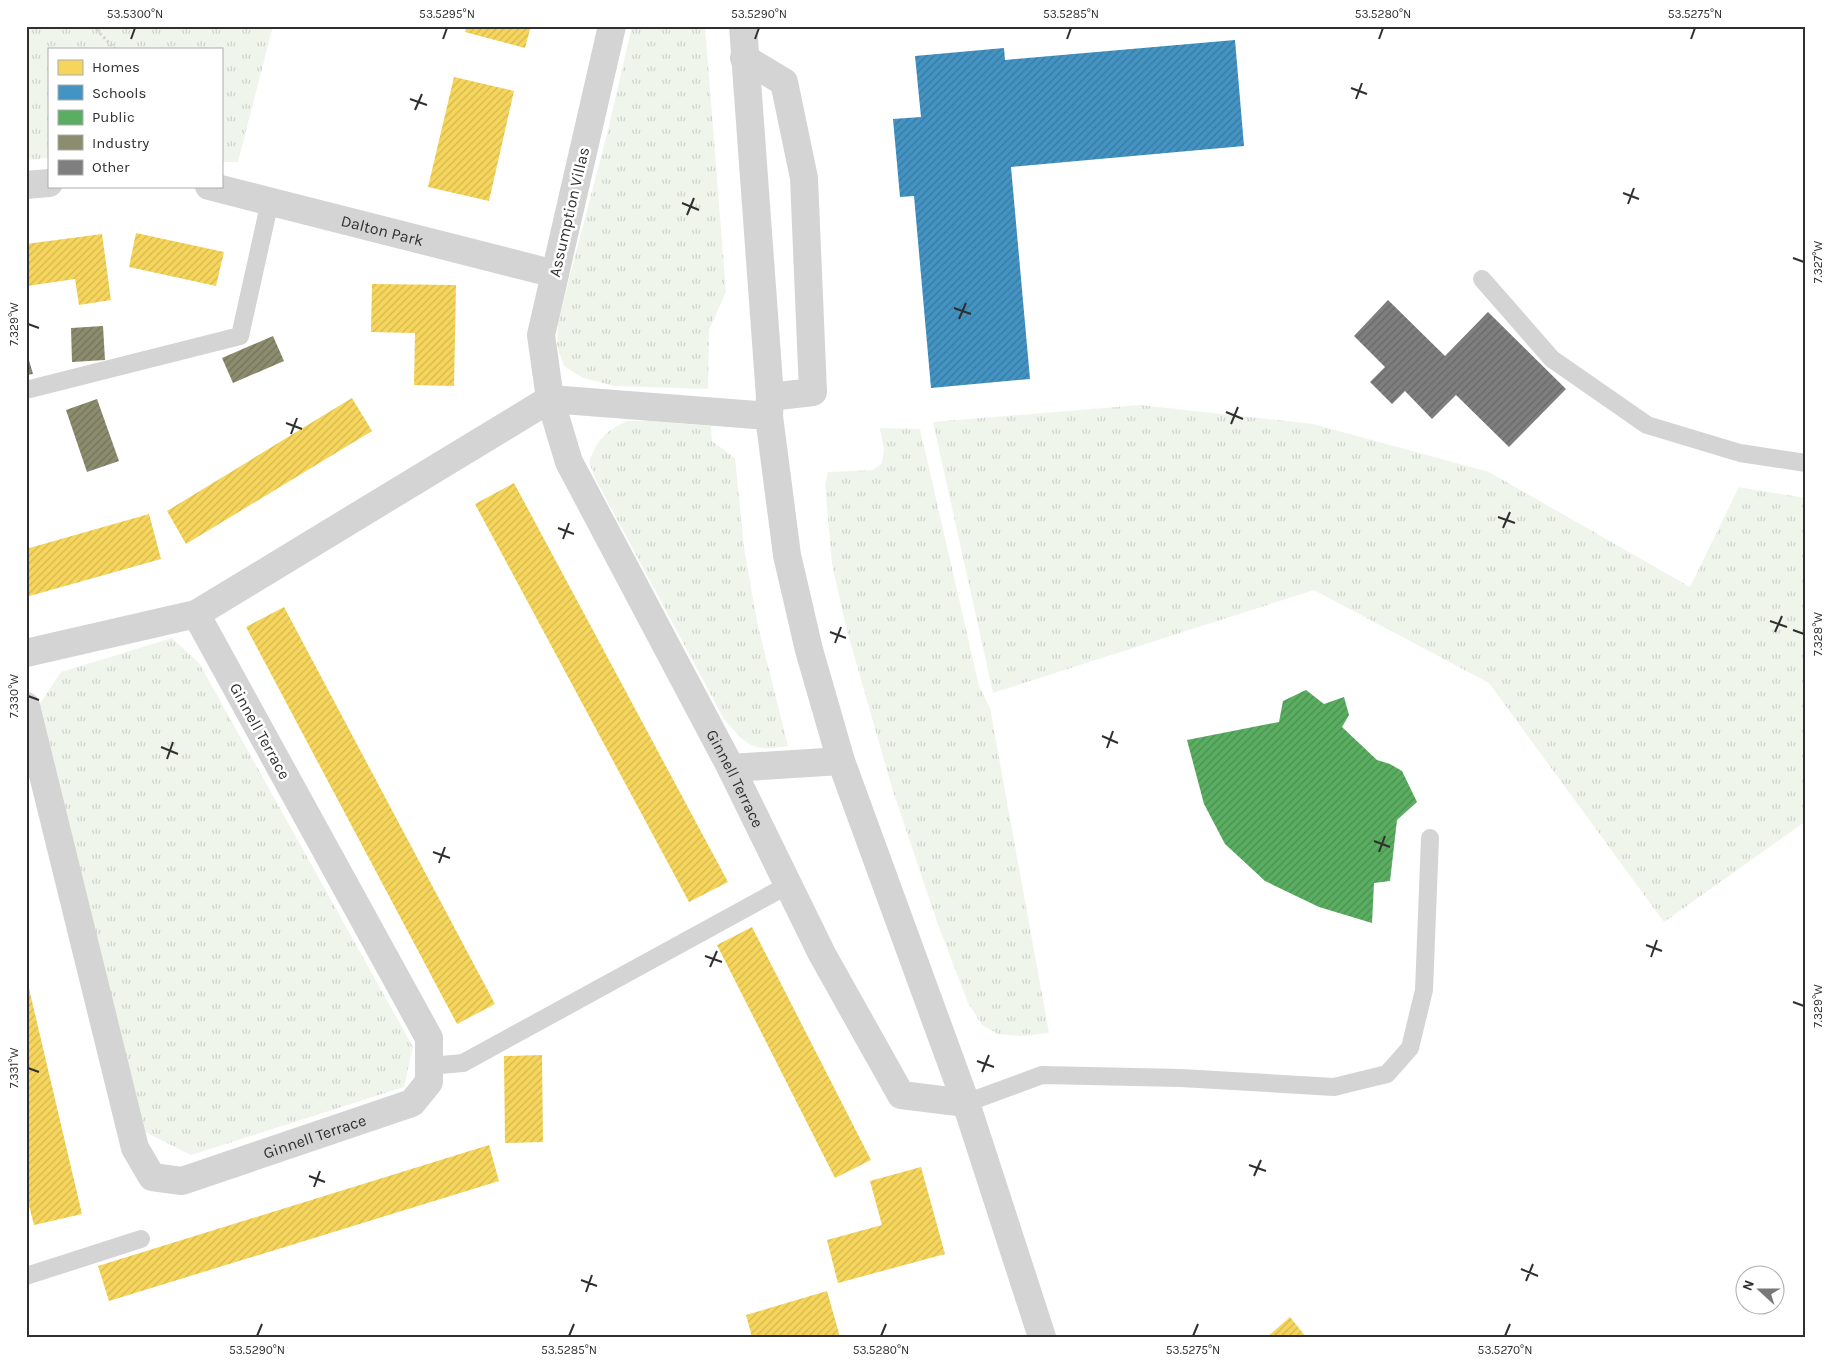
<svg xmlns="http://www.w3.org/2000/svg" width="1832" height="1363" viewBox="0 0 1832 1363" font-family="Karla,sans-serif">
  <defs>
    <pattern id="grass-tufts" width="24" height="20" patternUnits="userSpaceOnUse" patternTransform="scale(1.25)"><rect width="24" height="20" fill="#f0f5ec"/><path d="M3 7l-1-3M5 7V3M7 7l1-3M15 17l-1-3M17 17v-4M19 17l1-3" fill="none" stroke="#ced2cb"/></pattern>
    <pattern id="homes-hatch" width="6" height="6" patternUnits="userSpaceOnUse" patternTransform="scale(1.25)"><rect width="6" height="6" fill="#f6d55c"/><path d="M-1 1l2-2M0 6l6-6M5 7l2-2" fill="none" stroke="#d3b750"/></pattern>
    <pattern id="schools-hatch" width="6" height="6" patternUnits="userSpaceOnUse" patternTransform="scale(1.25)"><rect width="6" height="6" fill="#4393c3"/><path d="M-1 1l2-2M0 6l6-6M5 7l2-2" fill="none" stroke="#38789f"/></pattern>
    <pattern id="public-hatch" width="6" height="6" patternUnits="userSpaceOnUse" patternTransform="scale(1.25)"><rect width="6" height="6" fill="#5aae61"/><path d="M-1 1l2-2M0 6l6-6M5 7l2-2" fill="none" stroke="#4b8e50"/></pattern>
    <pattern id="industry-hatch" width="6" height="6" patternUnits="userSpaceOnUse" patternTransform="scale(1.25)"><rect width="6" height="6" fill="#8c8c6e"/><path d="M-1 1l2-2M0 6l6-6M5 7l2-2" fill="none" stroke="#73735b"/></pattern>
    <pattern id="building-hatch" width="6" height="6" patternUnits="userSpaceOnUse" patternTransform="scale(1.25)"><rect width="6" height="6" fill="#7f7f7f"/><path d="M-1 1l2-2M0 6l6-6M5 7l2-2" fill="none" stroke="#686868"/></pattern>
  </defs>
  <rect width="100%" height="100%" fill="#fff"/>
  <path fill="url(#grass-tufts)" d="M26,26H273L238,162H221V49H49V158L26,160Z
    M632,26H705L726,292L709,330L708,389L615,386L583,378L564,366L557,346L558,324L568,283L607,134Z
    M1140,405L1313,424L1489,472L1690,587L1739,487L1806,498V821L1664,922L1489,683L1314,590L993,693L933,422Z
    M627,421H650L711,426L712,441L735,458L744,547L757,622L788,746C752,752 747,746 724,719L596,480L589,462C598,438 605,432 627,421Z
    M880,428L920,429L979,686L990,708L1049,1033L1021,1036L998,1034L982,1025L968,1003L937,922L892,788L846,627L832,564L825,484L828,472L873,470L882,463L884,449Z
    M172,638L199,663L413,1047L404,1087L191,1155L145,1132L39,705L61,672Z"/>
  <path fill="url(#homes-hatch)" d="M467,26H531L525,48L465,32Z
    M454,77L514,91L489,201L428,187Z
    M136,233L224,252L216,286L129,267Z
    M102,234L111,300L79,305L75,279L27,286L26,244Z
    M372,284L456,285L454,386L414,385L415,333L371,332Z
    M352,398L372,431L186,544L167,511Z
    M514,483L728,882L689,902L475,504Z
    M149,514L161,559L26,597V549Z
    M284,607L495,1004L457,1024L246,627Z
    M752,927L871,1160L835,1178L717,945Z
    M27,980L82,1214L34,1225L26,1194Z
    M542,1055L543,1142L505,1143L504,1056Z
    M489,1145L499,1181L109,1301L98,1266Z
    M921,1167L945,1254L838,1283L827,1240L882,1225L870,1181Z
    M827,1291L840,1337H752L746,1315Z
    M1290,1317L1306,1337H1267Z"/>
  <path fill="url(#schools-hatch)" d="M1235,40L1244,146L1011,167L1030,379L931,388L914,196L900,197L893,119L921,117L915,56L1004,48L1005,60Z"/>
  <path fill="url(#public-hatch)" d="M1306,690L1324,704L1344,697L1349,715L1342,727L1377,760L1390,764L1402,771L1417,802L1397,820L1390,881L1374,883L1372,923L1319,907L1265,881L1225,844L1204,804L1187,740L1279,722L1283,701Z"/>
  <path fill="url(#industry-hatch)" d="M103,326L105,360L72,362L71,328Z
    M273,336L284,361L233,383L222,358Z
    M26,350L33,374L26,375Z
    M97,399L119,461L87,472L66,410Z"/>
  <path fill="url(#building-hatch)" d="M1388,300L1445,356L1488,312L1566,389L1509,447L1456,395L1432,419L1405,391L1392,404L1370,382L1385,367L1354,336Z"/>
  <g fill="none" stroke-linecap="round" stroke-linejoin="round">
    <path stroke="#d4d4d4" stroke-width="3" stroke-dasharray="2.5 2.5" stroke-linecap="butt" d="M93,26L115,49"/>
    <path stroke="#d4d4d4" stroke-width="18" d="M1482,279L1552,359L1647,425L1740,453L1806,463
      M26,390L240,336L270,201
      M429,1066L463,1063L788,885
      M966,1103L1042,1075L1181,1078L1334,1087L1387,1074L1410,1048L1424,990L1430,838
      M26,1276L141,1239"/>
    <g stroke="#d4d4d4" stroke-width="28">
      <path id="s1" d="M612,26L541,335L550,399L569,462L731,768L822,954L901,1095L966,1103"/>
      <path d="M744,58L784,82L804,178L813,392L770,397"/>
      <path d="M26,185L49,183"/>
      <path id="s2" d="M209,186L555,274"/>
      <path d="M26,653L196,614L550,399L769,416"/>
      <path id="s3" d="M26,706L135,1148L152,1177L182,1181L412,1103L429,1082V1038L196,614"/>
      <path d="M731,768L841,761"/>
    </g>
    <path stroke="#d4d4d4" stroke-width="28" d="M743,26L770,397L769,416L787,555L809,650L841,761L966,1103L1042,1337"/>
  </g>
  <path fill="none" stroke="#2f2f2f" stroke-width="2" d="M131,39L135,28M443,39L447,28M755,39L759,28M1067,39L1071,28M1379,39L1383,28M1691,39L1695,28M1351,88L1367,94M410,99L427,105M1356,99L1362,83M415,110L422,94M1623,193L1639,199M682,203L699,210M1628,204L1634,188M687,215L694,198M1793,258L1804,262M954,308L971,314M959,319L966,303M28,324L39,328M1226,412L1243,419M286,423L302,429M1231,424L1238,407M291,434L297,418M1498,517L1515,523M558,528L574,534M1503,528L1510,512M563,539L569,523M1770,621L1787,627M1793,630L1804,634M830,632L846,638M1775,632L1782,616M835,643L841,627M28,696L39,700M1102,736L1118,743M161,747L178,754M1107,748L1113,731M167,759L173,742M1374,841L1390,847M433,852L450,858M1379,852L1385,836M439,863L445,847M1646,945L1662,951M705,956L722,962M1651,957L1657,940M710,967L717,951M1793,1002L1804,1006M977,1061L994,1067M28,1068L39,1072M982,1072L989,1055M1249,1165L1266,1171M309,1176L325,1182M1254,1176L1261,1160M314,1187L320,1171M1521,1269L1538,1276M581,1280L597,1286M1526,1281L1533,1264M586,1292L592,1275M257,1336L262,1324M569,1336L574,1324M881,1336L886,1324M1193,1336L1198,1324M1505,1336L1510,1324"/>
  <g text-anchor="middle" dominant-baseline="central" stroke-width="5" stroke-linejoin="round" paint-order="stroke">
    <g font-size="16" fill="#2f2f2f" stroke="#fff">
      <text transform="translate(569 212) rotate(-77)">Assumption Villas</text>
      <text stroke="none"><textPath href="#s2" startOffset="179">Dalton Park</textPath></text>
      <text transform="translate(260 731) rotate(61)">Ginnell Terrace</text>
      <text stroke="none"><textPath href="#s1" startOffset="805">Ginnell Terrace</textPath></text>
      <text stroke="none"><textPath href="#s3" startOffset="659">Ginnell Terrace</textPath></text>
    </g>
  </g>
  <rect width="1832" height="1363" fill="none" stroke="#ffffff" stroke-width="55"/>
  <rect x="48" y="48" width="175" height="140" fill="#ffffff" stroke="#acacac"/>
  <rect x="58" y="60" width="25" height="15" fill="#f6d55c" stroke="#acacac"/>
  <text x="92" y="72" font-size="15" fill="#2f2f2f">Homes</text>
  <rect x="58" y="85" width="25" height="15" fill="#4393c3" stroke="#acacac"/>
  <text x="92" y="98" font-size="15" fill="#2f2f2f">Schools</text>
  <rect x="58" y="110" width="25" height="15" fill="#5aae61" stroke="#acacac"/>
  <text x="92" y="122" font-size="15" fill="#2f2f2f">Public</text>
  <rect x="58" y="135" width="25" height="15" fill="#8c8c6e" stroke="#acacac"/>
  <text x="92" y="148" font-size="15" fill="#2f2f2f">Industry</text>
  <rect x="58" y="160" width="25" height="15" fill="#7f7f7f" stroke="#acacac"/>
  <text x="92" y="172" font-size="15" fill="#2f2f2f">Other</text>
  <g transform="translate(1760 1290) rotate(291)"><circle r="24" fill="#ffffff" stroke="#acacac"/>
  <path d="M0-4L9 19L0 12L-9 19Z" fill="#787878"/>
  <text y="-8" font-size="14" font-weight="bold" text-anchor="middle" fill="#2f2f2f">N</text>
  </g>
  <rect x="28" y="28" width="1776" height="1308" fill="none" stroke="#2f2f2f" stroke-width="2"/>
  <g font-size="12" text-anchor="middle" fill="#2f2f2f">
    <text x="135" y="18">53.5300°N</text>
    <text x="447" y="18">53.5295°N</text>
    <text x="759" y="18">53.5290°N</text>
    <text x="1071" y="18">53.5285°N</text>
    <text x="1383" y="18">53.5280°N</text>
    <text x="1695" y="18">53.5275°N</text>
    <text transform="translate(1818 262) rotate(-90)" y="4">7.327°W</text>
    <text transform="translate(14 324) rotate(-90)" y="4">7.329°W</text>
    <text transform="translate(1818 634) rotate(-90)" y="4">7.328°W</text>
    <text transform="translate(14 696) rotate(-90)" y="4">7.330°W</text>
    <text transform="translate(1818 1006) rotate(-90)" y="4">7.329°W</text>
    <text transform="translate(14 1068) rotate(-90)" y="4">7.331°W</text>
    <text x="257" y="1354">53.5290°N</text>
    <text x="569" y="1354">53.5285°N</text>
    <text x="881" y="1354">53.5280°N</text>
    <text x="1193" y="1354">53.5275°N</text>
    <text x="1505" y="1354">53.5270°N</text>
  </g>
</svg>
